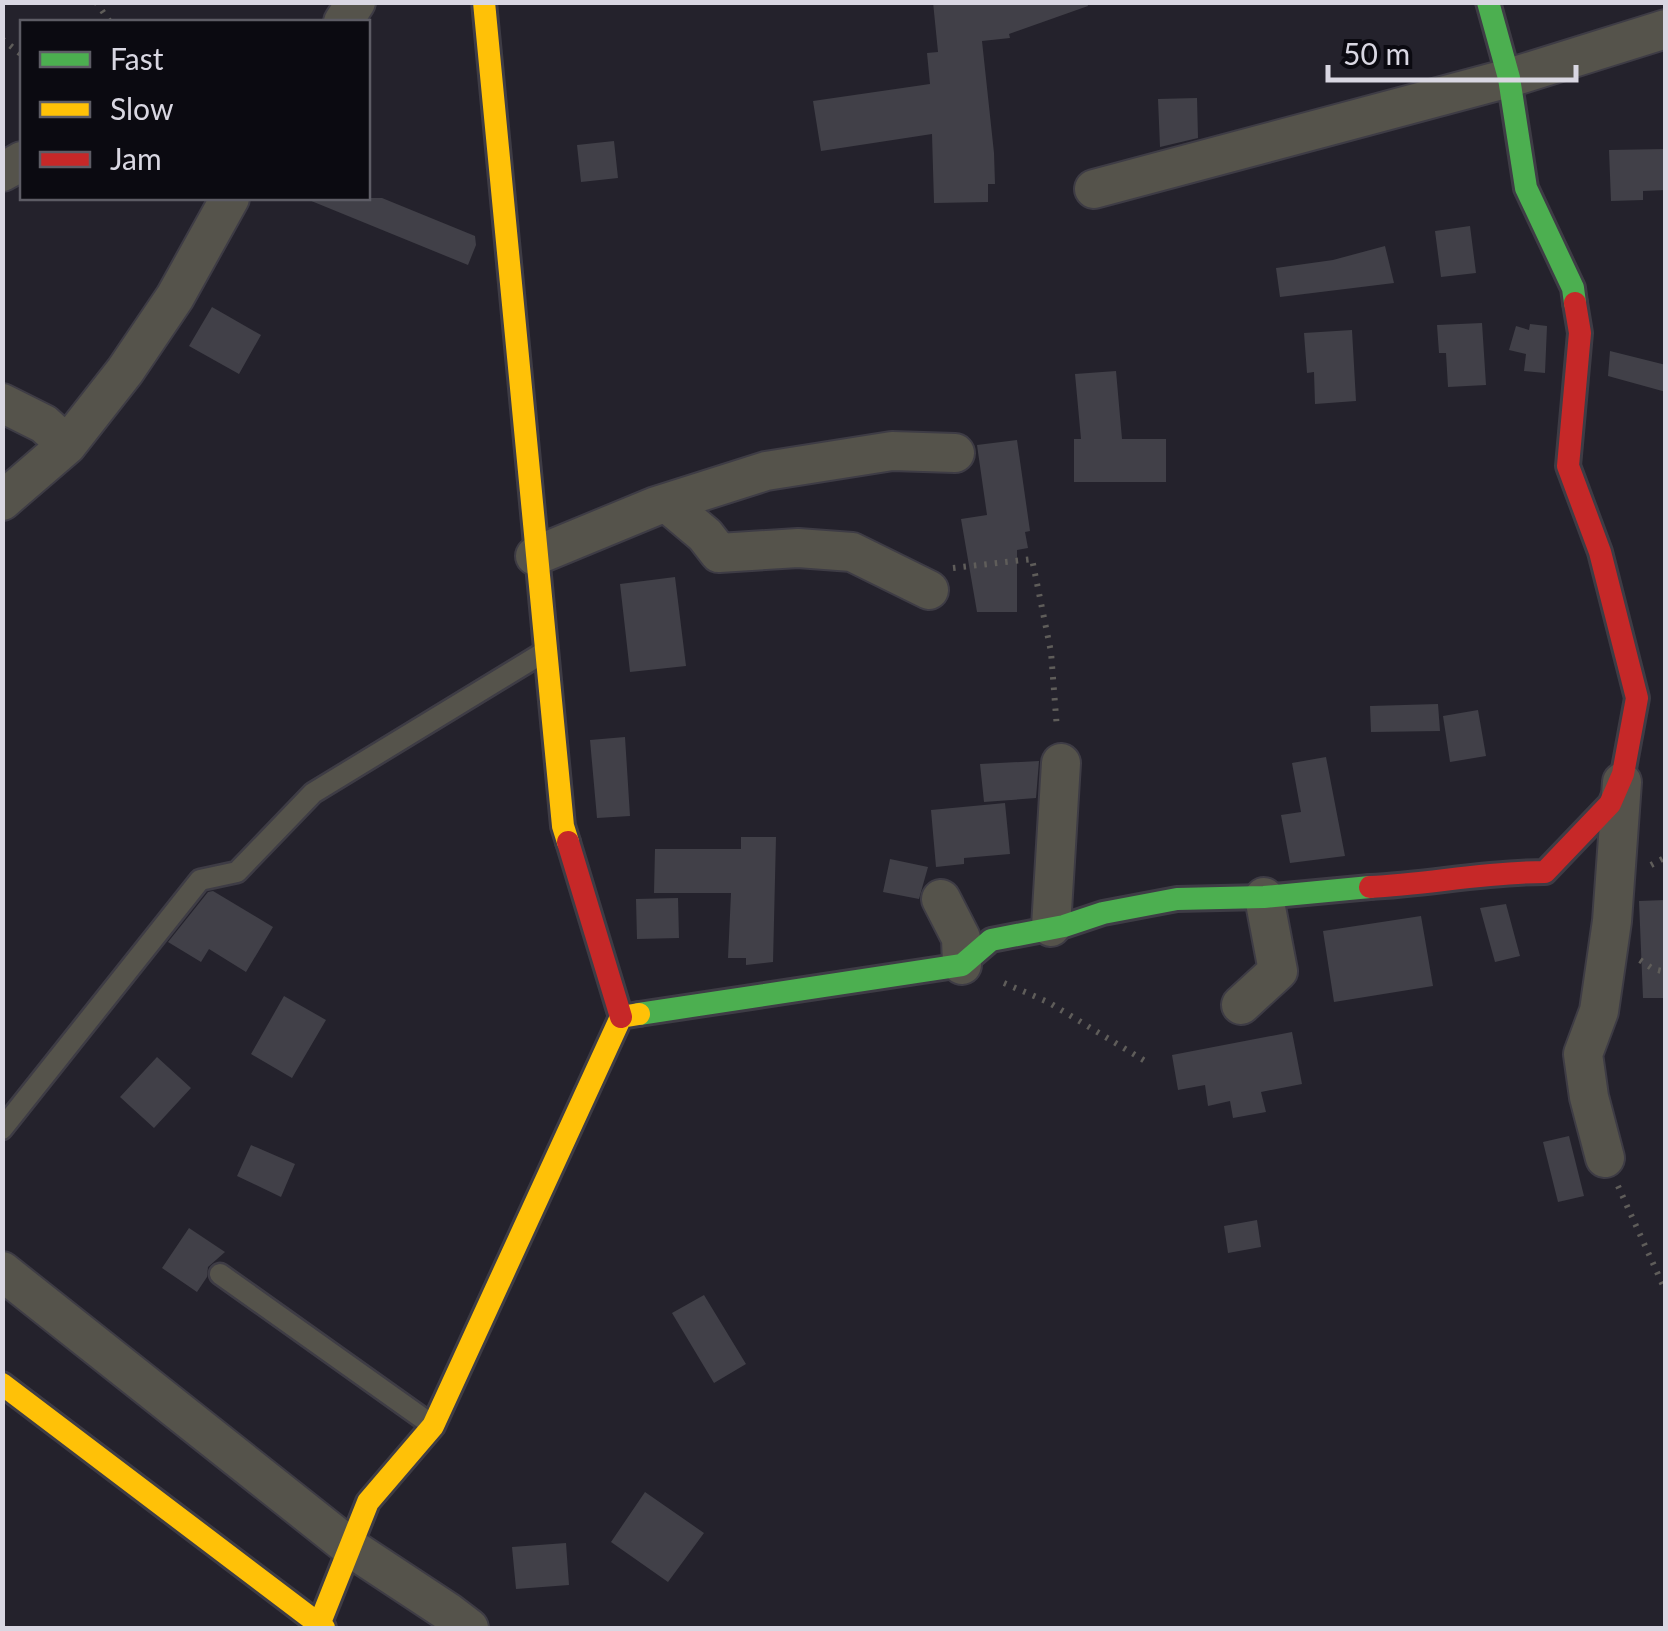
<svg xmlns="http://www.w3.org/2000/svg" width="1668" height="1631" viewBox="0 0 1668 1631" font-family="Lato,sans-serif">
  <rect width="100%" height="100%" fill="#24222c"/>
  <path fill="#414048" d="M933,2H1087L1088,6L1009,34L1010,38L982,41L994,153L995,184H988V202L934,203L932,134L821,151L813,101L930,84L927,53L938,52Z
    M1197,98L1198,138L1160,147L1158,99Z
    M614,141L618,178L581,182L577,145Z
    M1666,149V190L1643,191V200L1611,201L1609,150Z
    M304,198H382L475,236L476,245L468,265Z
    M1470,226L1476,273L1441,277L1435,231Z
    M1385,246L1394,283L1280,297L1276,268L1333,260Z
    M212,307L261,335L239,374L189,346Z
    M1482,323L1486,385L1448,387L1446,353H1439L1437,325Z
    M1530,324L1547,326L1545,373L1524,371L1526,354L1509,350L1516,326L1529,330Z
    M1352,330L1356,401L1315,404L1314,372L1307,373L1304,333Z
    M1610,351L1666,365V392L1608,376Z
    M1116,371L1122,439H1166V482H1074V439H1081L1075,374Z
    M1017,440L1030,531L1025,532L1028,548L1017,550V612H977L961,519L987,515L977,445Z
    M675,577L686,666L630,672L620,584Z
    M1438,704L1440,731L1371,732L1370,706Z
    M1478,710L1486,756L1450,762L1443,716Z
    M625,737L630,816L597,818L590,740Z
    M1326,757L1345,856L1290,863L1281,815L1301,812L1292,763Z
    M1039,761L1036,798L984,802L980,764Z
    M1005,803L1010,854L964,858V864L936,867L931,810Z
    M741,837H776L773,962L746,965V958H728L731,893H654L655,849H741Z
    M890,859L928,867L919,899L883,892Z
    M213,891L273,927L246,972L209,949L201,962L168,942L208,892Z
    M678,898L679,938L637,939L636,899Z
    M1666,900V998H1643L1639,901Z
    M1506,904L1520,956L1495,962L1480,908Z
    M1421,916L1433,986L1334,1002L1323,931Z
    M284,996L326,1020L292,1078L251,1054Z
    M1292,1032L1302,1084L1261,1092L1266,1112L1233,1118L1230,1101L1208,1106L1205,1085L1178,1090L1172,1055Z
    M157,1057L191,1088L154,1128L120,1097Z
    M1569,1136L1584,1196L1558,1202L1543,1142Z
    M251,1145L295,1164L281,1197L237,1176Z
    M1257,1220L1261,1247L1228,1253L1224,1226Z
    M189,1228L225,1252L208,1267L207,1277L197,1292L162,1268Z
    M704,1295L746,1364L714,1383L672,1313Z
    M645,1492L704,1533L668,1582L611,1542Z
    M566,1543L569,1585L516,1589L512,1547Z"/>
  <g fill="none" stroke-linecap="round" stroke-linejoin="round">
    <g stroke="#3e3c45" stroke-width="25">
      <path id="lane" d="M2,1129L200,880L237,872L313,793L541,654
        M220,1274L432,1425"/>
    </g>
    <g stroke="#3e3c45" stroke-width="42">
      <path id="street" d="M343,22L356,2
        M2,172L22,161
        M1094,189L1509,78L1666,29
        M2,403L44,424L67,445
        M2,501L67,445L125,371L175,297L230,198
        M667,503L705,535L719,553L798,548L852,552L929,590
        M535,556L656,506L766,471L892,451L955,453
        M941,899L961,938L962,965
        M1051,927L1061,763
        M1241,1005L1278,971L1264,897
        M1605,1158L1589,1097L1583,1054L1599,1011L1612,921L1622,782
        M2,1271L351,1548L448,1612L469,1628"/>
    </g>
    <g stroke="#3e3c45" stroke-width="28">
      <path id="fast" d="M1488,2L1509,78L1526,188L1573,288L1575,303
        M639,1014L962,965L991,940L1064,926L1103,913L1177,899L1264,897L1370,887"/>
    </g>
    <g stroke="#3e3c45" stroke-width="28">
      <path id="slow" d="M484,2L563,826L568,842
        M2,1384L324,1628
        M319,1625L368,1502L433,1426L621,1017L639,1014"/>
    </g>
    <g stroke="#3e3c45" stroke-width="28">
      <path id="jam" d="M568,842L621,1017
        M1370,887C1429,884 1486,872 1545,872L1610,804L1623,774L1637,698L1600,552L1568,466L1580,333L1575,303"/>
    </g>
    <path stroke="#5f5d5a" stroke-width="6" stroke-dasharray="2.5 8" stroke-linecap="butt" d="M96,2L110,22
      M2,39L22,55
      M953,568L1032,559L1051,652L1057,729
      M1651,865L1666,857
      M1640,960L1653,969L1666,972
      M1004,983L1048,1002L1150,1064
      M1618,1186L1666,1292"/>
    <use href="#lane" stroke="#55534b" stroke-width="20"/>
    <use href="#street" stroke="#55534b" stroke-width="38"/>
    <use href="#fast" stroke="#4caf50" stroke-width="22"/>
    <use href="#slow" stroke="#ffc107" stroke-width="22"/>
    <use href="#jam" stroke="#c62828" stroke-width="22"/>
  </g>
  <rect width="1668" height="1631" fill="none" stroke="#d9d7e2" stroke-width="10"/>
  <rect x="20" y="20" width="350" height="180" fill="#0b0a11" stroke="#5d5c65" stroke-width="2.5"/>
  <rect x="40" y="52" width="50" height="15" fill="#4caf50" stroke="#5d5c65" stroke-width="2.5"/>
  <text x="110" y="70" font-size="30" fill="#d9d7e2">Fast</text>
  <rect x="40" y="102" width="50" height="15" fill="#ffc107" stroke="#5d5c65" stroke-width="2.5"/>
  <text x="110" y="120" font-size="30" fill="#d9d7e2">Slow</text>
  <rect x="40" y="152" width="50" height="15" fill="#c62828" stroke="#5d5c65" stroke-width="2.5"/>
  <text x="110" y="170" font-size="30" fill="#d9d7e2">Jam</text>
  <path d="M1328 65v15h248v-15" fill="none" stroke="#d9d7e2" stroke-width="5"/>
  <text x="1343" y="65" font-size="30" fill="#d9d7e2" stroke="#0b0a11" stroke-width="8" paint-order="stroke">50 m</text>
</svg>
